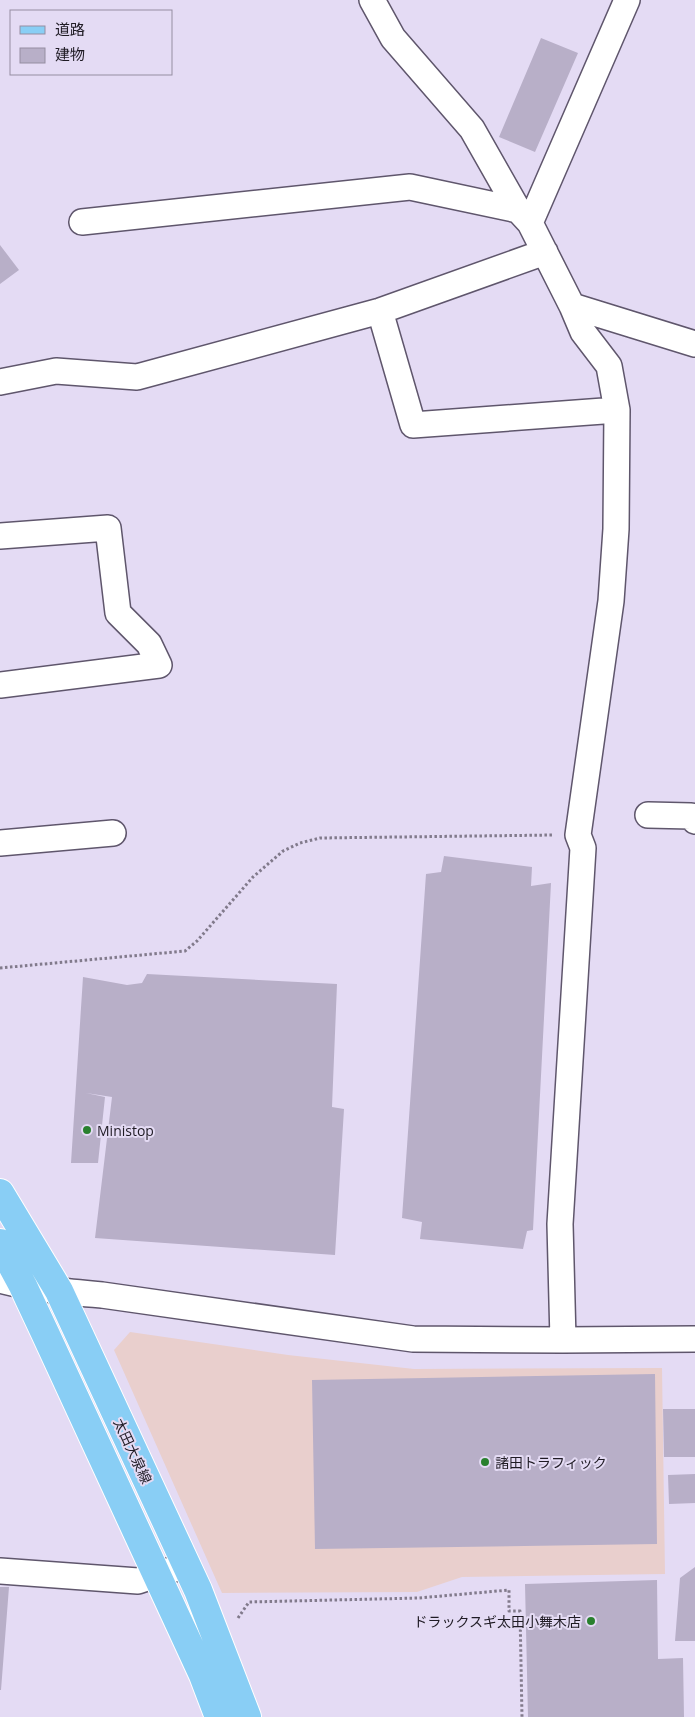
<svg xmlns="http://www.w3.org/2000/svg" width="695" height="1717" viewBox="0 0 695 1717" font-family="'Open Sans','Noto Sans JP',sans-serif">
  <rect width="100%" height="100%" fill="#e4dbf4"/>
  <path fill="#e9cfcd" d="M130,1332L288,1355L414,1369L662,1368L665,1574L462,1577L417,1592L222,1593L114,1350Z"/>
  <path fill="#b8afc8" d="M541,38L578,53L535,152L499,137Z
    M0,245L19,270L0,284Z
    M444,856L532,867L531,886L551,883L533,1230L527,1231L523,1249L420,1239L422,1222L402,1218L426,874L441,872Z
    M147,974L337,984L332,1107L344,1109L335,1255L95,1238L112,1097L86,1093L105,1097L98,1163H71L83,977L127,985L142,983Z
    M655,1374L657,1544L315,1549L312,1380Z
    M663,1409H695V1457H664Z
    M695,1474V1503L669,1504L668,1475Z
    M695,1567V1641H675L680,1578Z
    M657,1580L658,1659L683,1658L684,1717H528L525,1584Z
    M0,1587H9L1,1690H0Z"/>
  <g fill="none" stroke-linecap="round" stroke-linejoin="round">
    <g stroke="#5f566c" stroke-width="28">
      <path id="minor" d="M372,0L393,38L472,129L518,210L530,223L572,306L695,344
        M82,222L410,187L518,210
        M530,223L627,0
        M380,311L413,425L617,410
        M0,382L56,371L137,377L380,311L545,252
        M0,536L108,528L118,613L149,644L159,665L0,685
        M648,815L691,816L695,821
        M0,843L113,833
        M0,1280C34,1289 67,1292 102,1295L413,1339L563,1340L695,1339
        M563,1340L560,1224L583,848L578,835L611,601L616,529L617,410L609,366L583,332L572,306
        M0,1571L138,1581L186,1565"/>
    </g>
    <g stroke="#fff" stroke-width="30">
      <path id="major" d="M0,1193L59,1291L198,1590L247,1717
        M0,1243L23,1286L45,1333L203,1675L219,1717"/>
    </g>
    <path stroke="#817a8b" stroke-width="3" stroke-dasharray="2.5 2.5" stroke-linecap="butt" d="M0,968L185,951L197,941L253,877L283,851L300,843L320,838L554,835
      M238,1618L249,1602L419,1598L509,1590V1611H520L522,1717"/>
    <use href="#minor" stroke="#fff" stroke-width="25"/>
    <use href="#major" stroke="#89cef5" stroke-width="28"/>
  </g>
  <g fill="#29802e" stroke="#e4dbf4" stroke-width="2">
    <circle cx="87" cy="1130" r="5"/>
    <circle cx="485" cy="1462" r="5"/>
    <circle cx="591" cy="1621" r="5"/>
  </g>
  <g text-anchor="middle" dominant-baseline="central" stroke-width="4" stroke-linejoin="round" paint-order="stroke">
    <g font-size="14" fill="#1f1b24" stroke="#e4dbf4" text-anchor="start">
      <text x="97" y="1130">Ministop</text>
      <text x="495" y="1462">諸田トラフィック</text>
      <text x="581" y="1621" text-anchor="end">ドラックスギ太田小舞木店</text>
    </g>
    <g font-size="14" fill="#1f1b24" stroke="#e4dbf4">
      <text transform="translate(133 1451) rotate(65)">太田大泉線</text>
    </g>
  </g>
  <rect x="10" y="10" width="162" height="65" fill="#e4dbf4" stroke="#958ea1"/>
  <rect x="20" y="26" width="25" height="8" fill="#89cef5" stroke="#958ea1"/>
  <text x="55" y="35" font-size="15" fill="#1f1b24">道路</text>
  <rect x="20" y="48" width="25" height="15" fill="#b8afc8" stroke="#958ea1"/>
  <text x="55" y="60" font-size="15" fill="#1f1b24">建物</text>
</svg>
